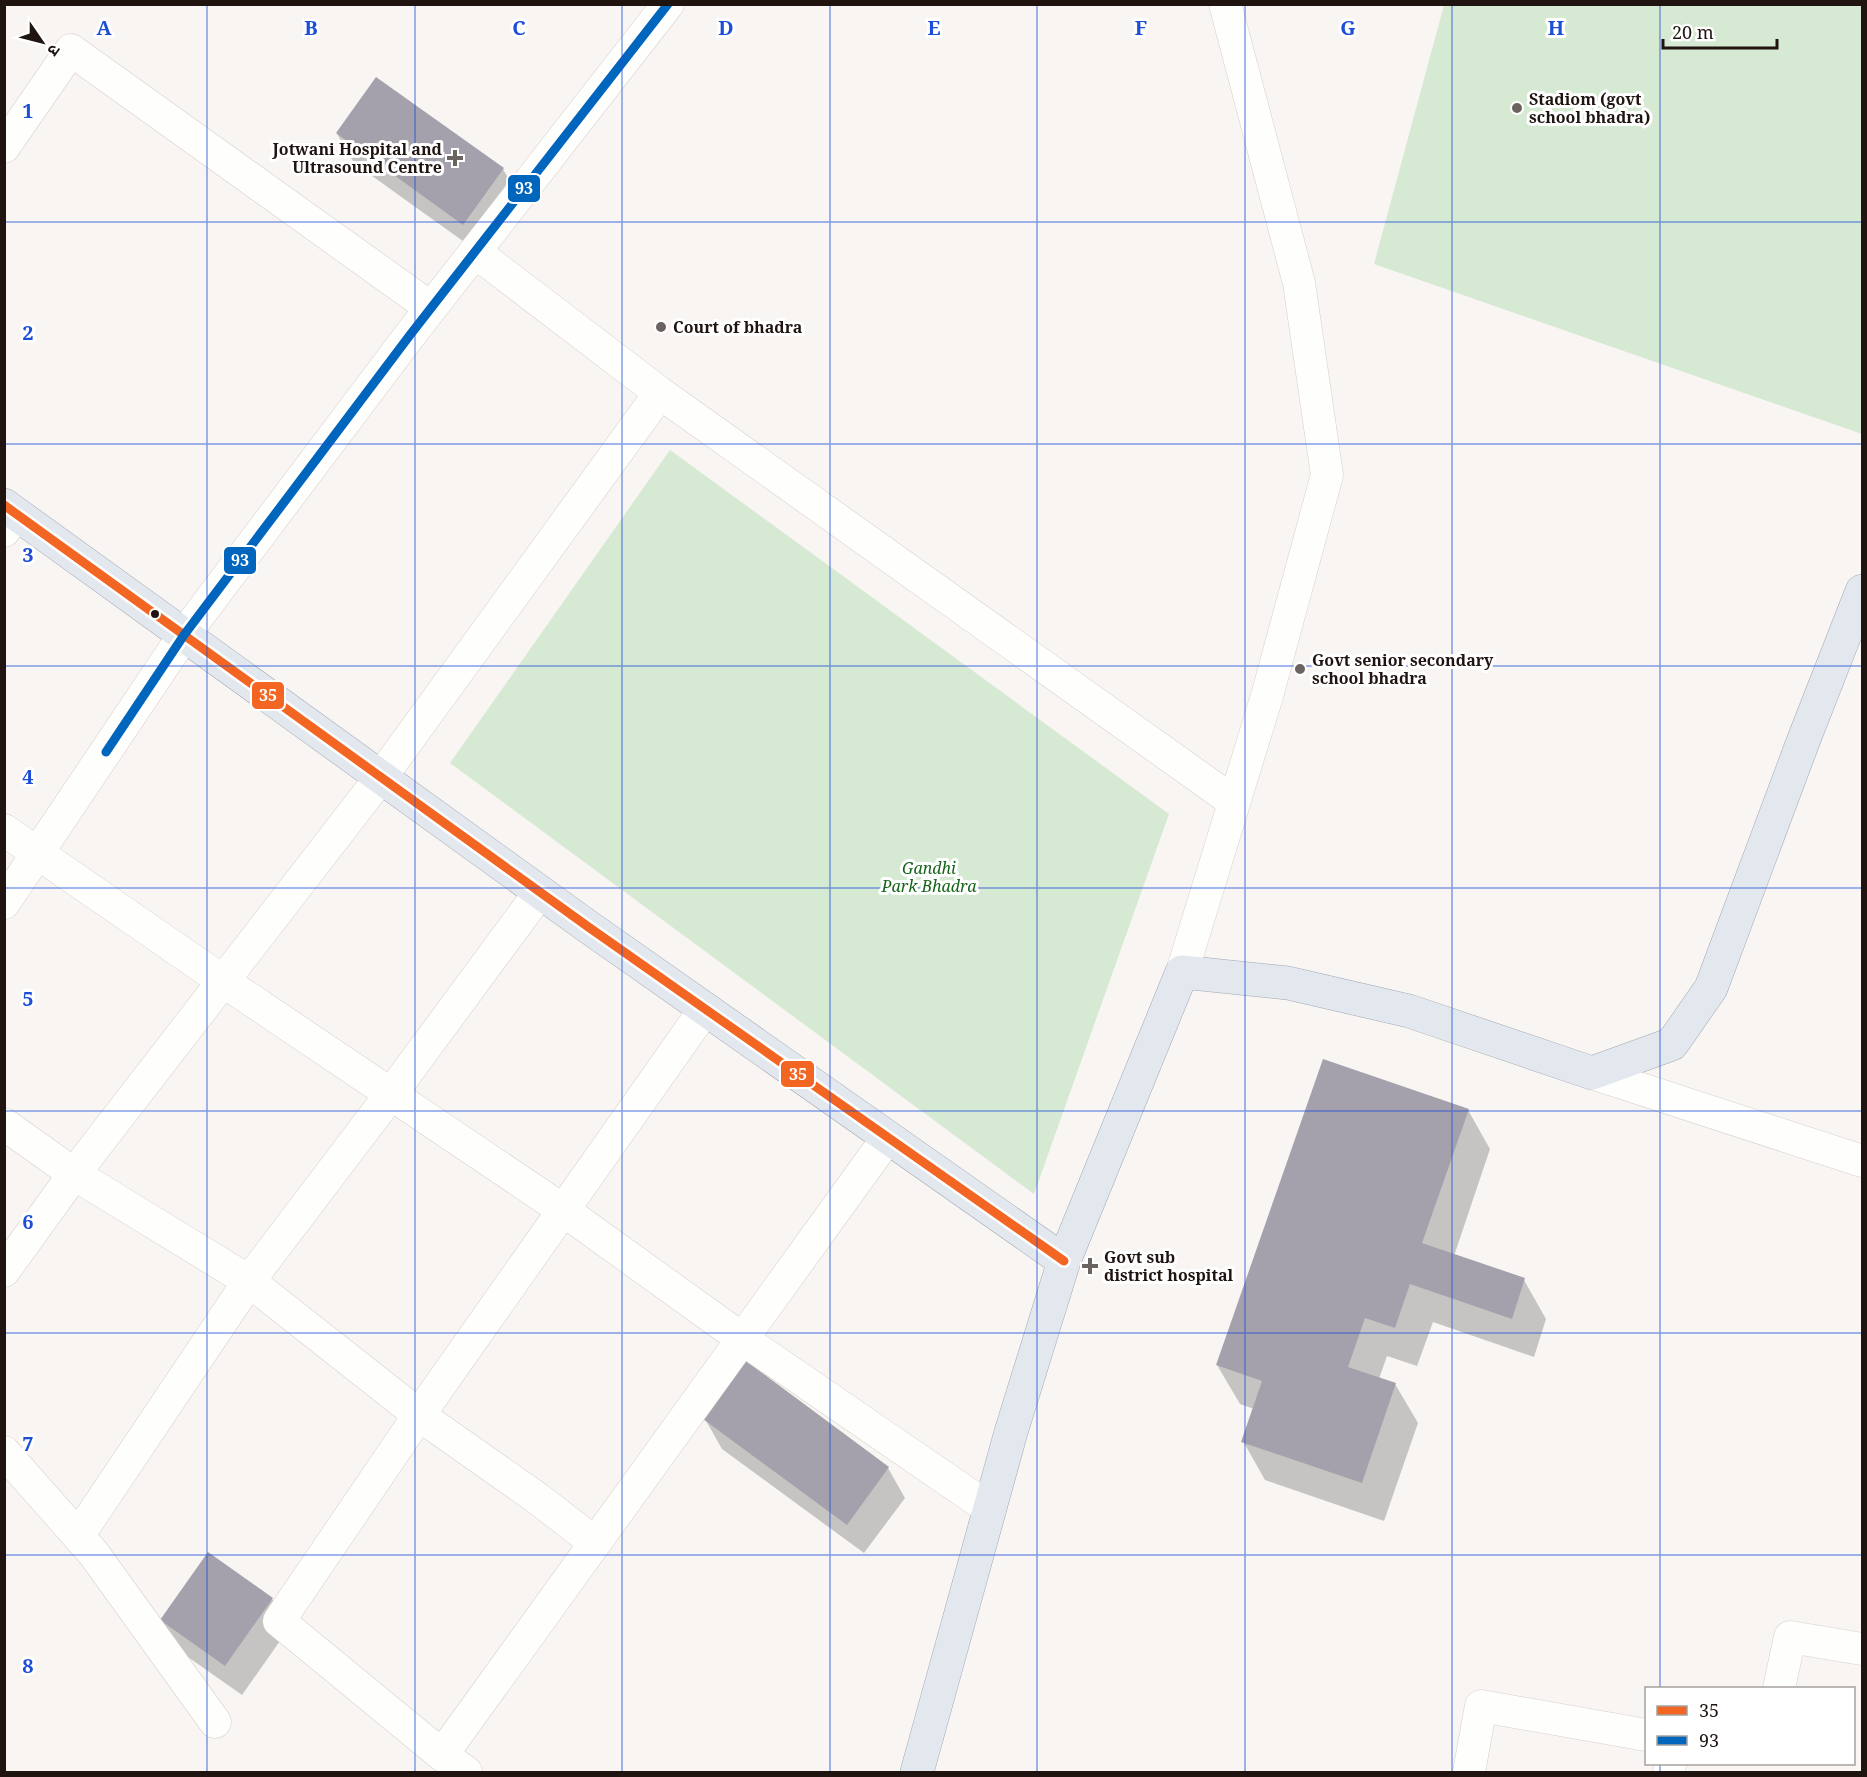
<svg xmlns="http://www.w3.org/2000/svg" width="1867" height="1777" viewBox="0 0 1867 1777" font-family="'Noto Serif','Noto Sans Devanagari',serif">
  <rect width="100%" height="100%" fill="#f8f5f3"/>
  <path fill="#d6e9d3" d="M1444,5H1862V434L1374,264Z
    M670,450L1169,814L1034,1194L450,763Z"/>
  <path fill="#0003" d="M337,134L503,169L520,199L481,254L354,163Z
    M1468,1110L1490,1149L1454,1256L1524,1280L1546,1319L1534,1357L1433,1322L1417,1366L1387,1356L1379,1379L1395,1384L1418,1423L1384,1521L1265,1480L1243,1441L1254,1409L1240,1404L1217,1365Z
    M746,1364L888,1468L905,1498L864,1553L722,1449L705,1419Z
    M272,1599L289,1628L242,1695L178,1650L161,1620Z"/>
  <path fill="#a5a1ac" d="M376,77L504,168L463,225L336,133Z
    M1323,1059L1469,1109L1422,1243L1525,1278L1512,1319L1410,1284L1395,1328L1365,1318L1348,1367L1396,1383L1362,1483L1241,1442L1262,1381L1216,1365Z
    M746,1361L889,1467L847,1525L703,1419Z
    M208,1552L273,1598L225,1666L160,1620Z"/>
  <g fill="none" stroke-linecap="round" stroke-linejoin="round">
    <g stroke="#d6d0cb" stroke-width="33">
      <path id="minor" d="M4,147L71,50L431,308
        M475,252L660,393L1234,802
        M4,531L17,515
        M4,830L223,981L563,1210L741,1338L990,1509
        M4,903L184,635L410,335L668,4
        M1182,972L1267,696L1327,475L1299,283L1225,4
        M1592,1073L1862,1161
        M4,1124L74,1174L249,1281L419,1415L537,1498L594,1542
        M4,1271L74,1174L381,777L660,393
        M4,1452L94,1554L215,1722
        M78,1536L249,1281L391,1094L540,892
        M1779,1688L1790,1637L1862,1649
        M442,1755L279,1621L419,1415L705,1009
        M466,1772L442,1755L888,1137
        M1469,1772L1481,1706L1646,1735
        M1669,1772L1670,1764"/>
    </g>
    <g stroke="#a0a8b3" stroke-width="34">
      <path id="primary" d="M4,505L587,926L1064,1261
        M917,1772L1011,1432L1064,1261L1182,972L1288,983L1409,1011L1592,1073L1672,1044L1711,988L1804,739L1862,591"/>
    </g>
    <use href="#minor" stroke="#fefefd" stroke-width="32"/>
    <use href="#primary" stroke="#e3e8ef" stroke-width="33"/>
    <g stroke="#fff" stroke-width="14">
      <path id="bus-1" d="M4,505L587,926L1064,1261"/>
    </g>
    <g stroke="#fff" stroke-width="14">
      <path id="bus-2" d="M106,752L184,635L410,335L668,4"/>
    </g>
    <use href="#bus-1" stroke="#f26522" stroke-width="9"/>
    <use href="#bus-2" stroke="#0065bd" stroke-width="9"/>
  </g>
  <path fill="none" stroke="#1d4ed8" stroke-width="1.5" stroke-opacity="0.55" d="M207,4V1772M415,4V1772M622,4V1772M830,4V1772M1037,4V1772M1245,4V1772M1452,4V1772M1660,4V1688M4,222H1862M4,444H1862M4,666H1862M4,888H1862M4,1111H1862M4,1333H1862M4,1555H1862M1660,1764V1772"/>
  <g fill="#6b635f" stroke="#fff" stroke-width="2">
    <circle cx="1517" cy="108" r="6"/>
    <path d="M452 149h6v6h6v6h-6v6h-6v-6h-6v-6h6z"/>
    <circle cx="661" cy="327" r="6"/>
    <circle cx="1300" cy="669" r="6"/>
    <path d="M1087 1257h6v6h6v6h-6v6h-6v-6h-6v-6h6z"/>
  </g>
  <circle fill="#1f140f" stroke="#fff" stroke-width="2" cx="155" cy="614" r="5"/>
  <g text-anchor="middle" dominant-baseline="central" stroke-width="6" stroke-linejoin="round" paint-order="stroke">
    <g font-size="16" font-weight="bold" fill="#1f140f" stroke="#fff" text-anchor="start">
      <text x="1529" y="99">Stadiom (govt<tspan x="1529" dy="18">school bhadra)</tspan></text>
      <text x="442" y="149" text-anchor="end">Jotwani Hospital and<tspan x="442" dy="18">Ultrasound Centre</tspan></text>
      <text x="673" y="327">Court of bhadra</text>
      <text x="1312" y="660">Govt senior secondary<tspan x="1312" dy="18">school bhadra</tspan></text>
      <text x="1104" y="1257">Govt sub<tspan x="1104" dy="18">district hospital</tspan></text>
    </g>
    <g font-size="16" font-style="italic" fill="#16631a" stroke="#fff">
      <text x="929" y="868">Gandhi<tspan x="929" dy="18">Park Bhadra</tspan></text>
    </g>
  </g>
  <g font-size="20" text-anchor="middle" font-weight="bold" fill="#1d4ed8" stroke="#fff" stroke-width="6" stroke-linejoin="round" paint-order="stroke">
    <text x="104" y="35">A</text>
    <text x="311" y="35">B</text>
    <text x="519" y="35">C</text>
    <text x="726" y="35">D</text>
    <text x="934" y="35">E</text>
    <text x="1141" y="35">F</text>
    <text x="1348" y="35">G</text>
    <text x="1556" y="35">H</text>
    <text x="28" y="118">1</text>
    <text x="28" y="340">2</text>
    <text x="28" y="562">3</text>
    <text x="28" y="784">4</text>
    <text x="28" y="1006">5</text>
    <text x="28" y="1229">6</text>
    <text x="28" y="1451">7</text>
    <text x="28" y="1673">8</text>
  </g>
  <g stroke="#fff" stroke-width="2">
    <rect x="507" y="174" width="34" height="29" rx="6" fill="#0065bd"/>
    <rect x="223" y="546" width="34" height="29" rx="6" fill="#0065bd"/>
    <rect x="251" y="681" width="34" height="29" rx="6" fill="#f26522"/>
    <rect x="780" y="1060" width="35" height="28" rx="6" fill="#f26522"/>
  </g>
  <g font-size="16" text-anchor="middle" font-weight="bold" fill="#fff">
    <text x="524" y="194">93</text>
    <text x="240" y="566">93</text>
    <text x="268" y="701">35</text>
    <text x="798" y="1080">35</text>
  </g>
  <rect width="1867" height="1777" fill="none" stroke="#1f140f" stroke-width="12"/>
  <rect x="1645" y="1687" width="210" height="78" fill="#ffffff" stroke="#a5a19f" stroke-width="1.5"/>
  <rect x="1657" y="1706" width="30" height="9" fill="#f26522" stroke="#a5a19f" stroke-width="1.5"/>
  <text x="1699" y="1717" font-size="18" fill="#1f140f">35</text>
  <rect x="1657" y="1736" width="30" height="9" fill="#0065bd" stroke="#a5a19f" stroke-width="1.5"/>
  <text x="1699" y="1747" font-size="18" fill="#1f140f">93</text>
  <g transform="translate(42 42) rotate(125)" stroke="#ffffff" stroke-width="4.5" paint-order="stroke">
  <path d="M0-4.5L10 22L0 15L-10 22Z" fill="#1f140f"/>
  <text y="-9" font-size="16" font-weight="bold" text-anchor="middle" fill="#1f140f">उ</text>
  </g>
  <path d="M1663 39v9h114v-9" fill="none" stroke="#1f140f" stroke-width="3"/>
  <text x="1672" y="39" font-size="18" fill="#1f140f" stroke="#ffffff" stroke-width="4.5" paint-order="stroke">20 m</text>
</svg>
